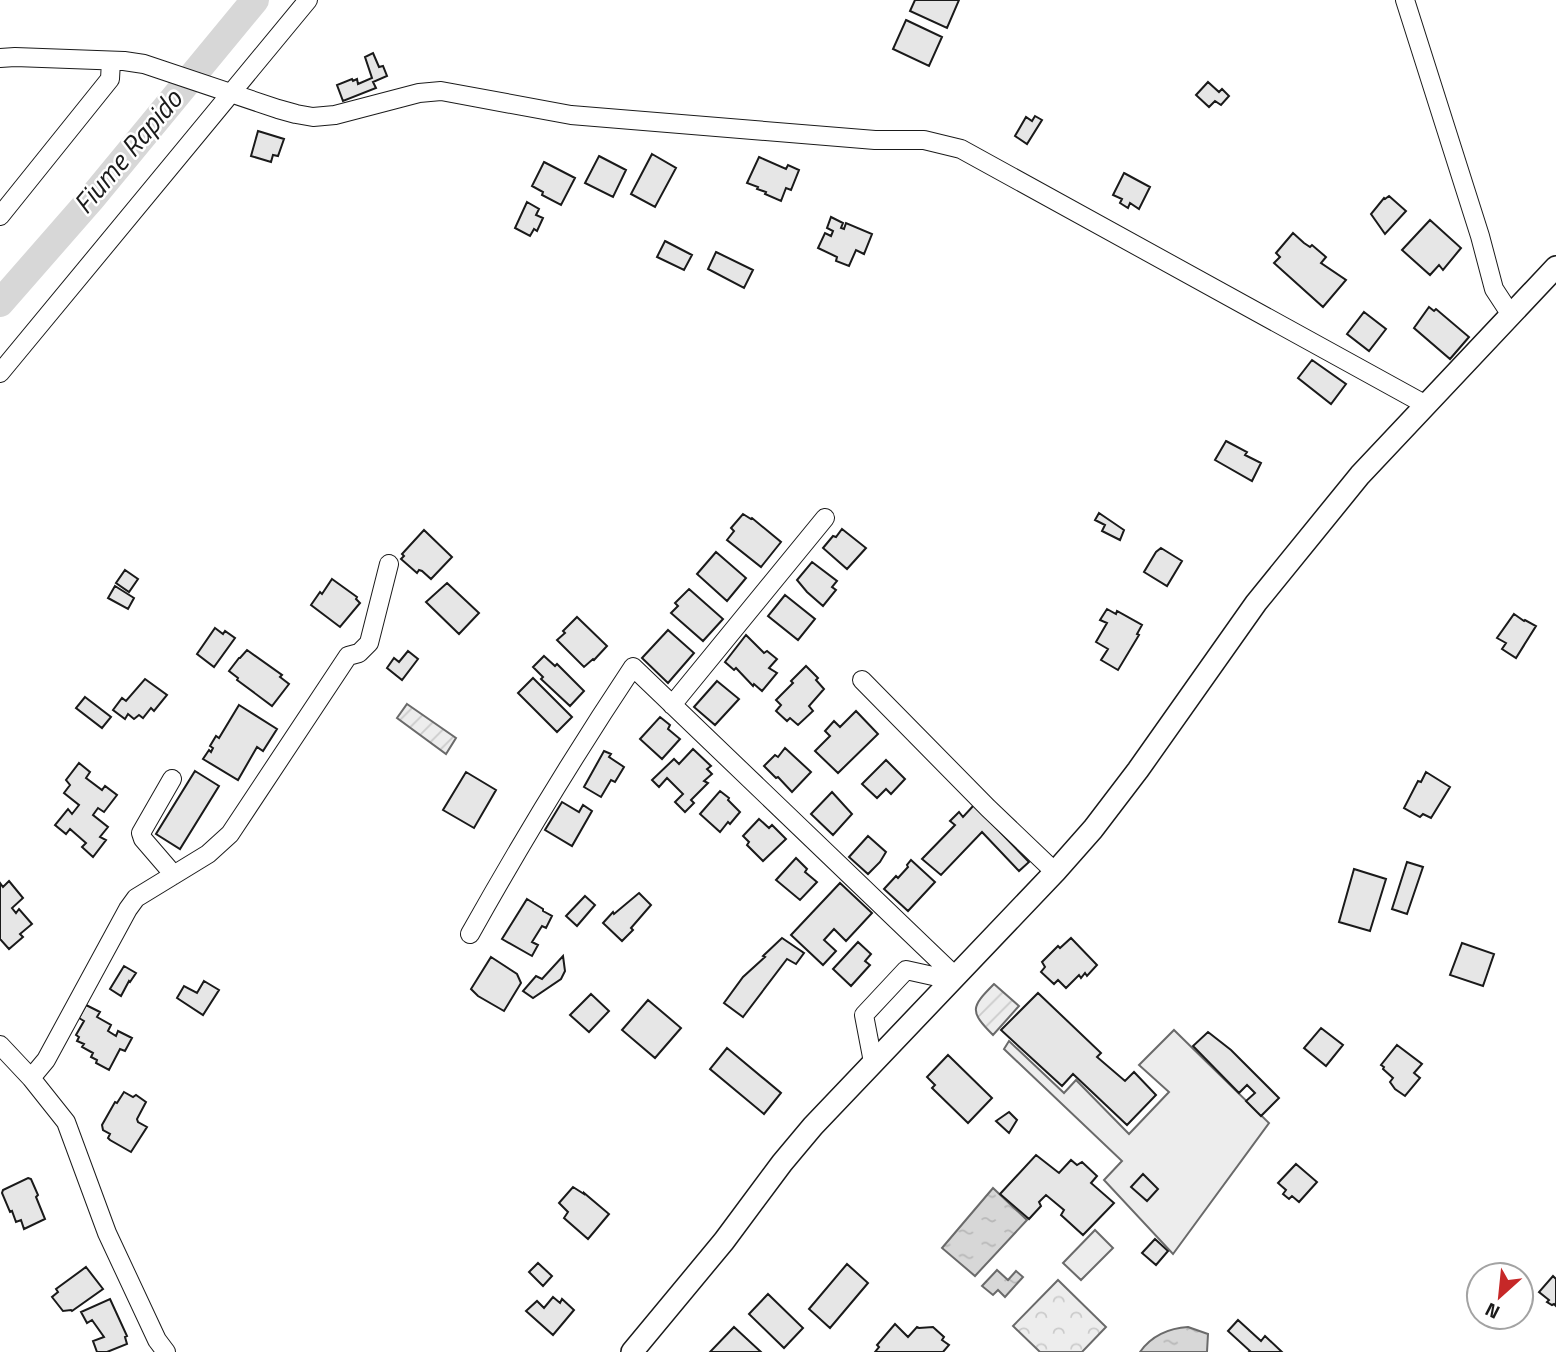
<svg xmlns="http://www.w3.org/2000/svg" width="1556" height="1352" viewBox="0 0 1556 1352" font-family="'Titillium Web',sans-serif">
  <defs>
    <pattern id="park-crowns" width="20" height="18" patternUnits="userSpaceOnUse" patternTransform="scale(1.75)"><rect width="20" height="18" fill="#ededed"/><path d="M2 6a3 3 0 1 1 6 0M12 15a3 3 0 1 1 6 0" fill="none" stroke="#cbcbcb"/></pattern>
    <pattern id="garden-furrows" width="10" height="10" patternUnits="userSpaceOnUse" patternTransform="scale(1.75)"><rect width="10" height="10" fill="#ededed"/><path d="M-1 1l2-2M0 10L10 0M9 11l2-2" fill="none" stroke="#cbcbcb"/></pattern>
    <pattern id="water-ripples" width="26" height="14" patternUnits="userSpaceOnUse" patternTransform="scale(1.75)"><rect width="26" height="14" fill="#d7d7d7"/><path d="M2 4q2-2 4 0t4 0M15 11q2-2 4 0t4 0" fill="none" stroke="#b8b8b8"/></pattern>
  </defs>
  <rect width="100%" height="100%" fill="#fff"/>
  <path fill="#ededed" stroke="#6a6a6a" stroke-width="2" d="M1174,1030L1269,1123L1173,1254L1104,1180L1122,1161L1004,1049L1009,1041L1064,1093L1076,1080L1129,1134L1169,1092L1139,1065Z
    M1095,1230L1113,1248L1081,1280L1063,1263Z"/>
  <path fill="url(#park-crowns)" stroke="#6a6a6a" stroke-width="2" d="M1058,1280L1106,1327L1082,1352H1040L1013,1326Z"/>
  <path fill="url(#garden-furrows)" stroke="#6a6a6a" stroke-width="2" d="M407,704L456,738L446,754L397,718Z
    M994,984L1019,1006L993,1035C969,1011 971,1007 994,984Z"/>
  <path fill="url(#water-ripples)" stroke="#6a6a6a" stroke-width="2" d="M993,1188L1027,1220L975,1276L942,1248Z
    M997,1270L1008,1280L1016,1271L1023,1277L1005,1297L998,1290L993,1295L982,1286Z
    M1188,1327L1208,1334L1207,1352H1140C1151,1336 1169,1328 1188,1327Z"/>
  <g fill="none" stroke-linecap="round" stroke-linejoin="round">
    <path stroke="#d7d7d7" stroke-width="28" d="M0,303L91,199L255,0"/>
  </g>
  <path fill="#e6e6e6" stroke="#1a1a1a" stroke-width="2" d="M915,0H959L947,28L910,11Z
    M906,20L942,37L929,66L893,49Z
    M373,53L379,67L383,66L387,76L373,82L376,88L343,101L337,85L352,79L353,81L357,79L358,84L372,78L365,57Z
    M1208,82L1219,92L1222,89L1229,96L1221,105L1215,101L1209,107L1196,95Z
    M1035,116L1042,120L1027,144L1015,136L1026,117L1032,121Z
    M258,131L284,139L278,156L273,155L271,162L251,156Z
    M652,154L676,168L655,207L631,194Z
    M599,156L626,170L613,197L585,183Z
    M759,157L786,169L788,165L799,170L791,190L786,188L781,201L765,194L766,192L757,189L758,187L747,183Z
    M544,162L575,178L561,205L542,195L543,192L532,186Z
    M1124,173L1150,187L1139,209L1130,203L1128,208L1120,203L1122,199L1113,195Z
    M1389,196L1406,211L1385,234L1371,214L1384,198L1385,199Z
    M527,202L539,209L536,215L543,218L537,231L534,229L530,236L515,228Z
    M831,217L843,223L841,228L844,229L846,223L872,234L864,254L856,250L849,266L836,261L837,257L818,248L825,233L831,236L833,231L827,228Z
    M1430,220L1461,248L1443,270L1439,265L1430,275L1402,250Z
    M1293,233L1304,243L1310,247L1312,245L1326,257L1321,263L1346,280L1323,307L1274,263L1280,257L1276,253Z
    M665,241L692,255L684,270L657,257Z
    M716,252L753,270L744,288L708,269Z
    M1429,307L1434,311L1436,309L1469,337L1450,359L1414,328Z
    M1364,312L1386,329L1369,351L1347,334Z
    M1312,360L1346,384L1331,404L1298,378Z
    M1226,441L1247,452L1245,455L1261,463L1252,481L1215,460Z
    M1099,513L1124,530L1120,540L1102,531L1105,525L1095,520Z
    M743,514L751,519L752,518L781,542L761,567L727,540L734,531L731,528Z
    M842,529L866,548L847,569L823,548L833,536L836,537Z
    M424,530L452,557L431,579L422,571L419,570L417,573L401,559L404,556L402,554Z
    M1161,548L1182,561L1167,586L1144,572L1156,552Z
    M716,552L746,578L727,601L697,574Z
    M812,562L837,581L832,587L836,590L823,606L807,592L797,580Z
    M125,570L138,579L129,592L116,583Z
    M332,579L357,597L356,599L360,603L340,627L311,605L320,592L322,594Z
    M447,583L479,613L459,634L426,602Z
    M115,586L134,598L128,609L108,598Z
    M689,589L723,619L703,641L671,613L678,606L675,603Z
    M785,595L815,619L798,640L768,616Z
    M1107,609L1116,614L1117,611L1142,625L1137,634L1139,635L1118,670L1101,660L1108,649L1096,642L1107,623L1100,620Z
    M1514,614L1524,621L1525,620L1536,626L1516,658L1502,649L1506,643L1497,638Z
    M577,617L607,646L594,660L593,659L584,667L557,640L565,633L563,631Z
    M215,628L223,634L225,631L235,638L214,667L197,654Z
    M668,630L694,653L668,683L642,658Z
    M746,635L764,653L767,651L777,659L769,668L777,673L762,691L754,684L753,686L736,668L734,670L725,662Z
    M247,650L282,675L280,677L289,684L272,706L237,680L238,678L229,671L239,658H240Z
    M408,651L418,659L402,680L387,668L394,658L399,662Z
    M544,656L555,666L557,664L584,691L570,706L541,679L543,677L533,667Z
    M806,666L818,678L816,680L824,689L809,706L813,711L798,725L790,718L787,721L776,711L781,705L776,700L793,683L791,681Z
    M533,678L572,717L557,732L518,693Z
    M145,679L167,695L154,711L151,708L143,718L139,715L134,719L128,714L125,719L113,710L122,698L126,701Z
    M717,681L739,699L715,725L694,707Z
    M85,697L111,717L102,728L76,708Z
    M239,705L277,729L263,751L257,747L238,780L203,759L209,750L211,752L213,748L210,746L216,736L219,738Z
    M856,711L878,734L838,773L815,751L830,736L825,731L834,721L840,727Z
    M660,717L670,725L668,729L680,739L662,759L640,739Z
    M785,748L811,772L792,792L778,777L776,778L764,766L775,755L778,757Z
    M693,749L711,766L707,769L712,774L704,781L708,783L691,800L694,803L685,812L675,802L683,794L667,778L659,787L652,780L674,759L679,764Z
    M604,751L611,754L609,757L624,767L615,782L611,780L601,797L584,787Z
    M886,760L905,779L891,794L886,789L877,798L862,784Z
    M79,763L90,772L86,778L102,790L105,786L117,795L104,812L98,808L93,815L108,827L100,837L106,840L93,857L82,847L86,843L70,829L66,834L55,825L68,809L72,814L79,805L64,793L70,785L66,780Z
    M195,771L219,786L180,849L156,834Z
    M466,772L496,790L474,828L443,810Z
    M1426,772L1450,787L1431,818L1423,814L1420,817L1404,808L1418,781L1421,782Z
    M720,791L729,798L728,800L740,812L730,824L728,822L720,832L700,814Z
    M832,792L852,814L833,835L811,814Z
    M562,802L579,812L583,805L592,811L572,846L545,830Z
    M974,805L1029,862L1019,871L982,832L941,875L922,859L955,825L950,821L959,812L963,817Z
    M759,819L769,828L772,825L786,839L763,861L747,845L749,842L743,836Z
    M868,836L886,852L880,862L868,874L849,857Z
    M796,858L807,869L805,872L817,882L800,900L776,880Z
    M911,860L935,882L908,911L884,889L896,876L898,878L908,867L907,865Z
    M1407,862L1423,867L1407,914L1392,909Z
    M1354,869L1386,879L1370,931L1339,922Z
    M9,881L23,898L12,908L16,913L19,909L32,924L20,934L23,937L9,949L0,939V883L3,887Z
    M840,883L872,913L846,941L834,929L824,940L836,951L823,965L791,935Z
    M639,893L651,905L631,928L633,930L622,941L603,923L613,912L614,914Z
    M585,896L595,905L577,926L566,916Z
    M527,899L543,909V911L552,916L546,928L542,926L532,942L538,945L532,956L502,939Z
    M782,938L804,953L796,964L787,959L743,1017L724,1003L743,977L765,957L763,956Z
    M1071,938L1097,965L1087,976L1085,973L1081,978L1079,975L1066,988L1058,980L1054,984L1041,972L1045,967L1042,962L1058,946L1060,948Z
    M858,942L871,954L865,961L870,965L851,986L833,969Z
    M1462,943L1494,954L1483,986L1450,975Z
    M563,956L565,971L561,979L533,998L523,991L536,976L542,979Z
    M491,957L517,974L521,983L504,1011L478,996L471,989Z
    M124,966L136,973L130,982L129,981L121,996L110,989Z
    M204,981L219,990L203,1015L177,998L184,986L197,993Z
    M1038,993L1101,1053L1097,1057L1125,1081L1134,1072L1156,1095L1127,1125L1073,1074L1062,1086L1001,1030Z
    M591,994L609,1011L589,1032L570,1015Z
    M648,1000L681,1028L655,1058L622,1030Z
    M86,1005L100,1012L97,1017L111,1025L108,1031L116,1036L118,1031L132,1038L125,1051L120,1049L109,1070L96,1063L97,1060L91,1057L93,1053L82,1047L84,1044L77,1041L79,1037L76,1035L84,1021L79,1018Z
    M1321,1028L1343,1045L1326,1066L1304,1048Z
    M1208,1032L1231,1050L1279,1098L1261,1116L1246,1101L1255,1093L1247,1085L1239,1093L1193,1046Z
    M1397,1045L1422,1064L1414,1073L1420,1078L1405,1096L1395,1089L1390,1082L1393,1078L1383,1069L1384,1067L1381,1065Z
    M727,1048L781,1093L764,1114L710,1069Z
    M948,1055L992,1098L968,1123L932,1088L935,1085L927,1077Z
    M124,1092L133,1097L136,1095L146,1102L137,1119L138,1122L147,1127L131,1152L110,1140L108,1138L110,1134L103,1130L102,1125L115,1102L117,1103Z
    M1009,1112L1017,1120L1009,1133L996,1121Z
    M1036,1155L1059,1173L1071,1160L1077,1165L1082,1162L1097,1176L1091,1183L1114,1203L1083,1235L1061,1215L1064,1210L1046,1195L1039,1202L1041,1206L1029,1219L1000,1194Z
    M1296,1164L1317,1182L1299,1202L1292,1196L1289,1199L1283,1194L1286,1190L1278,1183Z
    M1143,1174L1158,1189L1147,1201L1131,1187Z
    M28,1178L31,1179L38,1195L36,1197L45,1219L24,1229L21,1220L16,1222L12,1211L10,1212L2,1193L3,1190Z
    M573,1187L584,1194V1193L609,1214L588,1239L564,1218L568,1212L559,1203Z
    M1155,1239L1168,1251L1156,1265L1142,1253Z
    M538,1263L552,1276L543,1286L529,1272Z
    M847,1264L868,1283L830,1328L809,1309Z
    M86,1267L103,1289L72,1311L71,1310L63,1311L52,1297L58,1292L56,1289Z
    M1553,1276L1556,1279V1306L1554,1304L1552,1305L1547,1302L1549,1300L1539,1292Z
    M768,1294L803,1328L784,1348L749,1314Z
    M553,1297L560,1303L562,1299L574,1310L553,1335L526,1311L537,1301L544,1308Z
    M110,1299L127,1336L125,1337L127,1344L107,1352H97L93,1341L104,1337L92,1320L87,1323L81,1312Z
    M1238,1320L1261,1341L1265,1336L1282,1352H1249L1250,1351L1228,1331Z
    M895,1324L908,1337L917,1327L919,1328L933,1327L944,1337L942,1340L949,1345L943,1352H875L879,1347L877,1345Z
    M734,1327L761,1352H710Z"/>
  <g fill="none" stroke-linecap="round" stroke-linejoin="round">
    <g stroke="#1a1a1a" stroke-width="20">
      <path id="minor" d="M1405,0L1480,236L1494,289L1511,315
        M0,58L15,57L124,61L144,64L278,109L296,114L313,117L335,115L419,93L441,91L571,115L875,140H924L961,149L1426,405
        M0,216L110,79L111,61
        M0,373L308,0
        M862,680L988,808L1055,872
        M672,705L825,518
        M172,779L141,833L143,839L174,875
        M470,934C521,843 575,754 633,667L955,976
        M0,1045L31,1078L66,1122L107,1233L157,1340L166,1352
        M873,1062L864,1015L906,970L951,980
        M31,1078L46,1060L128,909L136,898L208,854L230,834L348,656L359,653L369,643L389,564"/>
    </g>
    <g stroke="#1a1a1a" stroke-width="24">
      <path id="major" d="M632,1352L724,1241L782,1163L813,1126L1055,872L1093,829L1138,770L1256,603L1360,475L1556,267"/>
    </g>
    <use href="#minor" stroke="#fff" stroke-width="18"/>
    <use href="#major" stroke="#fff" stroke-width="21"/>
  </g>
  <g text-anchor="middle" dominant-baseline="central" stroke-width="5" stroke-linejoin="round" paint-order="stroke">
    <g font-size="28" font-style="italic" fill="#1a1a1a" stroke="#fff">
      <text transform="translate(127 151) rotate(-50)">Fiume Rapido</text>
    </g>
  </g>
  <g transform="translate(1500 1296) rotate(207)"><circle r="33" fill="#ffffff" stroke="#a3a3a3" stroke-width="2"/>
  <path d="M0-5L12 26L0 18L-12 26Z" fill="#c62828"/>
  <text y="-10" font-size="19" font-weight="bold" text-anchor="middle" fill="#1a1a1a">N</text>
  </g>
</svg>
